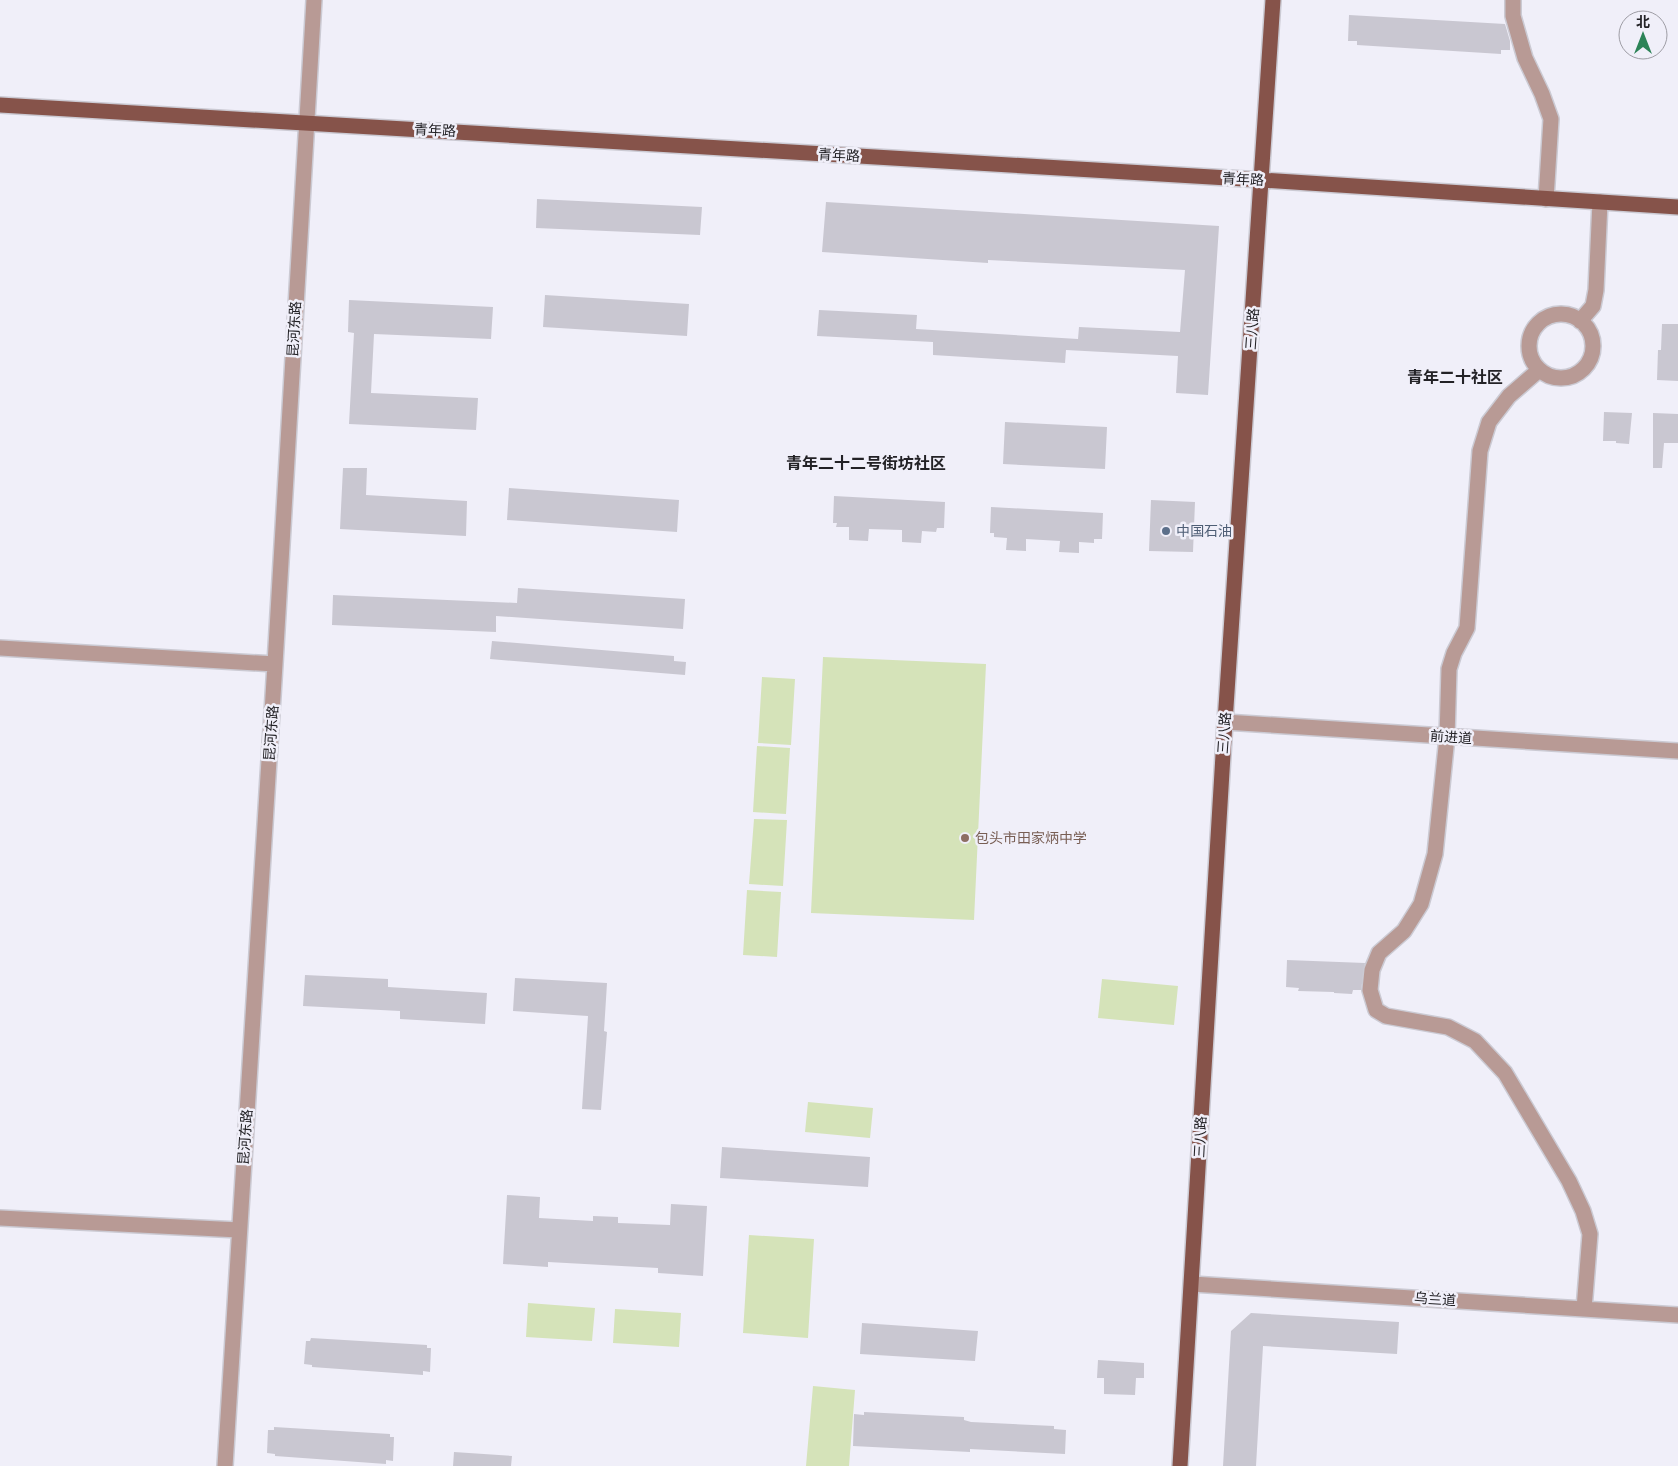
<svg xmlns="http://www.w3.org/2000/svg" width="1678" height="1466" viewBox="0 0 1678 1466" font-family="Jost,'Noto Sans SC',sans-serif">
  <rect width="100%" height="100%" fill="#f0eff9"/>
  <path fill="#d5e3b9" d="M823,657L986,664L974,920L811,913Z
    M762,677L795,679L791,745L758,743Z
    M757,746L790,748L786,814L753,812Z
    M754,819L787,820L783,886L749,884Z
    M747,890L781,892L777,957L743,955Z
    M1102,979L1178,986L1174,1025L1098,1018Z
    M808,1102L873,1108L870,1138L805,1132Z
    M749,1235L814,1239L808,1338L743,1333Z
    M528,1303L595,1308L592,1341L526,1337Z
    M615,1309L681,1313L679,1347L613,1343Z
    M813,1386L855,1390L849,1466H806Z"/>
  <path fill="#c9c7d1" d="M1349,15L1505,24L1510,41V50H1501V54L1357,45V41H1348Z
    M537,199L702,207L700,235L536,228Z
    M826,202L1219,226L1208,395L1176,393L1178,356L1066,350L1065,363L933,355V342L817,336L819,310L917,315L916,329L1078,339L1079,327L1180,332L1185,270L988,260V263L822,252Z
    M545,295L689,304L687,336L543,327Z
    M349,300L493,307L491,339L374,334L371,393L478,398L476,430L349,424L354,333L348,332Z
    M1662,324H1678V381L1657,380L1658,350H1661Z
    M1604,412L1632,413L1629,444L1616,443V441H1603Z
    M1653,413L1678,414V443H1664L1662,468H1653Z
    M1005,422L1107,427L1105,469L1003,464Z
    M343,468H367L366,495L467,501L466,536L340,529Z
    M509,488L679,500L677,532L507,520Z
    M834,496L945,502L944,528H937L936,532L922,531L921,543L902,542V530L869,529L868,541L849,540V527H836L837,523H833Z
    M1151,500L1195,502L1193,552L1149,551Z
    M991,507L1103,513L1102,539H1094V543L1079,542V553L1059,552L1060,541L1026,539V551L1006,550L1007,538L994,537V533H990Z
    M518,588L685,599L683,629L496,616V632L332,625L333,595L517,603Z
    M492,641L674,656V661L686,662L685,675L490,659Z
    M1287,960L1365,963L1361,990H1353L1352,994L1334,993V992L1298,991L1299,988L1286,987Z
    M305,975L388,979V987L487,993L485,1024L400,1019V1011L303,1006Z
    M515,978L607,983L604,1031L607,1032L601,1110L582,1109L588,1016L513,1011Z
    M722,1147L870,1157L868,1187L720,1178Z
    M507,1195L540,1197L539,1218L593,1221V1216L618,1217V1223L670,1225L671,1204L707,1206L703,1276L658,1273V1268L548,1262V1267L503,1264Z
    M1251,1313L1399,1322L1397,1354L1263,1346L1256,1466H1223L1231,1331Z
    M862,1323L978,1331L975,1361L860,1354Z
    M311,1338L427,1345V1348H431L430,1372L423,1371V1375L312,1367V1365L304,1364L306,1341H310Z
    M1098,1360L1144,1363V1378H1136L1135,1395L1104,1394V1378H1097Z
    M864,1412L964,1417V1420L971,1422L1054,1426V1429L1066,1430L1065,1454L970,1449V1452L853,1446L854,1414L864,1415Z
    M274,1427L390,1434V1437H394L393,1461L386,1460V1464L275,1456V1454L267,1453L268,1430H274Z
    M454,1452L512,1456L511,1466H453Z"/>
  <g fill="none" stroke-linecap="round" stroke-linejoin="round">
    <g stroke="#cbcad3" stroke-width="18">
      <path id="minor" d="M1513,0V16L1525,58L1542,94L1551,119L1546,199
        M1529 346a32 32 0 1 1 64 0a32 32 0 1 1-64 0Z
        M1580,321L1593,306L1596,290L1600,202
        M1539,370L1509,396L1489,422L1480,451L1467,628L1454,653L1449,669L1447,737L1435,854L1421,904L1404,931L1379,953L1372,970L1370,990L1376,1010L1386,1016L1448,1027L1475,1041L1505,1073L1569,1181L1583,1211L1590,1234L1584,1309
        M0,648L275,664
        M1225,722L1678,751
        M0,1218L239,1230
        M1192,1284L1678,1315
        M225,1466L275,664L314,0"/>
    </g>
    <g stroke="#cbcad3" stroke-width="18">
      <path id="major" d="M0,105L1262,180L1678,207
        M1180,1466L1225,722L1273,0"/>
    </g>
    <use href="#minor" stroke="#b89a95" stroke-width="15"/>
    <use href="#major" stroke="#86534a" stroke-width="15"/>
  </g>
  <circle fill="#5c6f8a" stroke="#f0eff9" stroke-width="2" cx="1166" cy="531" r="5"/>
  <circle fill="#8d6e63" stroke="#f0eff9" stroke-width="2" cx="965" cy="838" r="5"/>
  <g text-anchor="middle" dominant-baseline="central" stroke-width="5" stroke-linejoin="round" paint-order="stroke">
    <g font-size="14" fill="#232226" stroke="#f0eff9">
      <text transform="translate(435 130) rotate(3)">青年路</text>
      <text transform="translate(839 155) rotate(3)">青年路</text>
      <text transform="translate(1243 179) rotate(3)">青年路</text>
      <text transform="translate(294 329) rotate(-87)">昆河东路</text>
      <text transform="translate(1252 329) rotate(-86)">三八路</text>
      <text transform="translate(271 733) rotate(-86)">昆河东路</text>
      <text transform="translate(1224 733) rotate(-86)">三八路</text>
      <text transform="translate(1451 737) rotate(4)">前进道</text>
      <text transform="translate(245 1137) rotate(-86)">昆河东路</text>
      <text transform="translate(1200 1137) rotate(-87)">三八路</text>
      <text transform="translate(1435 1299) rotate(4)">乌兰道</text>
    </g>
    <g font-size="14" fill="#4e5e75" stroke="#f0eff9" text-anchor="start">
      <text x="1176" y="531">中国石油</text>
    </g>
    <g font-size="14" fill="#785e54" stroke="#f0eff9" text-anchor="start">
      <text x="975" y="838">包头市田家炳中学</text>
    </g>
    <g font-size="16" font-weight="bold" fill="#232226" stroke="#f0eff9">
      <text x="1455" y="377">青年二十社区</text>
      <text x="866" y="463">青年二十二号街坊社区</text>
    </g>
  </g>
  <g transform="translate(1643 35)"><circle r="24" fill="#f0eff9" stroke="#9e9da5"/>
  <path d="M0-4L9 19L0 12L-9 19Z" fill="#2c8357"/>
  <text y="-8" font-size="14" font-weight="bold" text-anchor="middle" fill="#232226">北</text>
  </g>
</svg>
